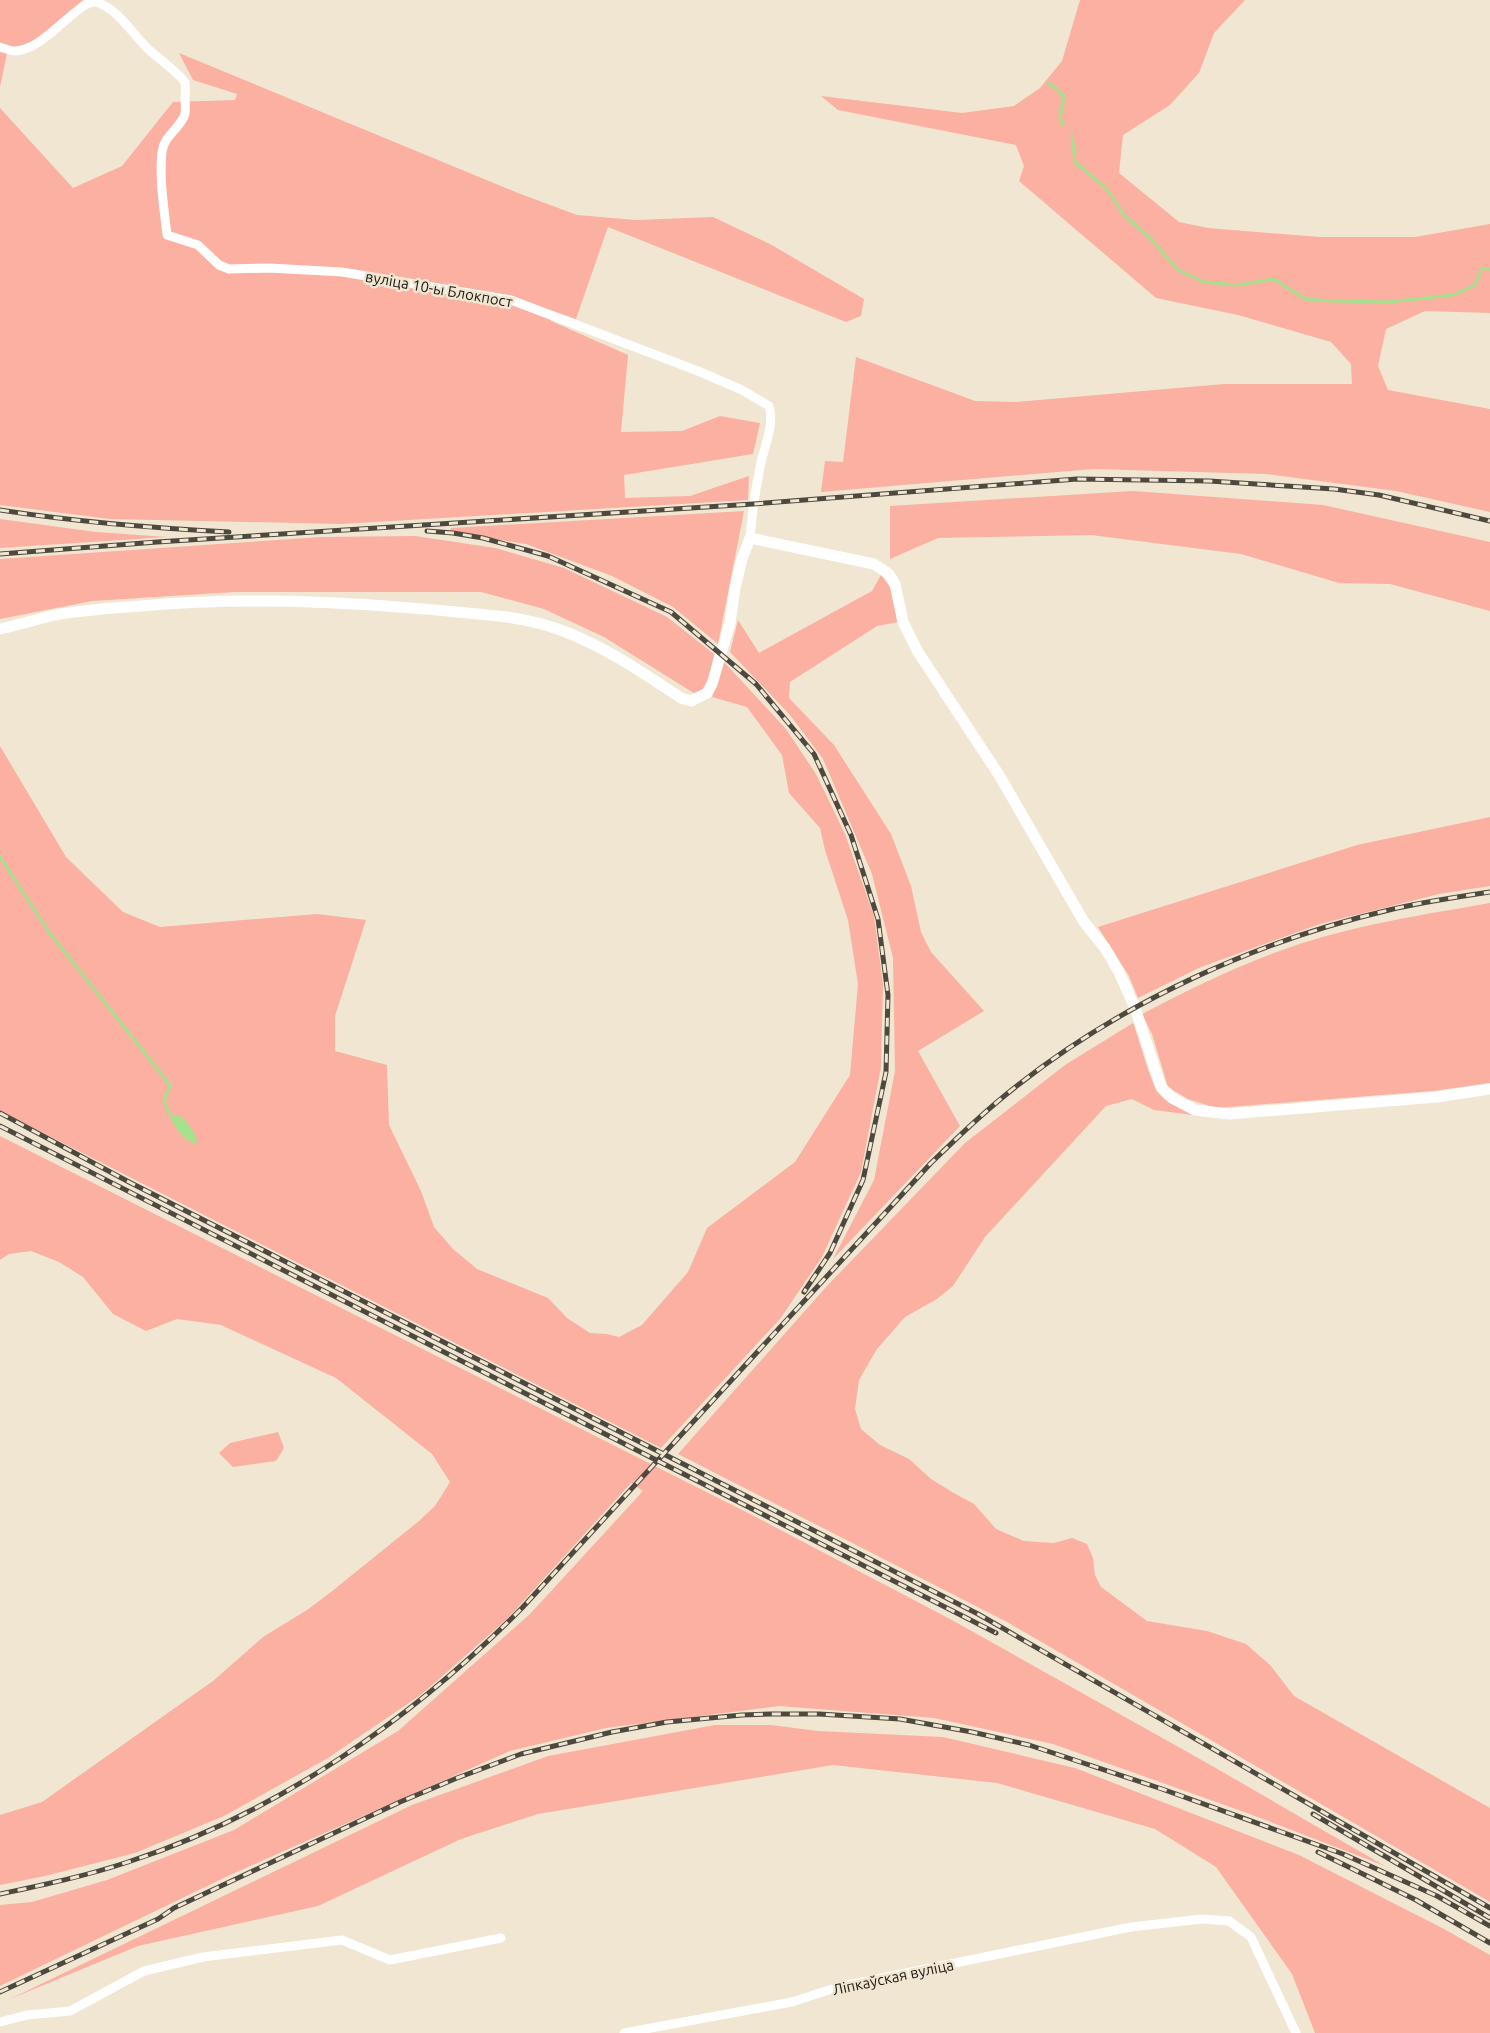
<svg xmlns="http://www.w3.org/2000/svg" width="1490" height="2033" viewBox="0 0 1490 2033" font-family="Ubuntu,sans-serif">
  <rect width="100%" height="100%" fill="#f0e6d2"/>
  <path fill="#fbb0a2" d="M0,0H83L37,40L7,54L0,87Z
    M1080,0H1245L1214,33L1199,73L1170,105L1123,135L1119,173L1179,222L1208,228L1320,237H1415L1490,224V313L1425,311L1386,329L1378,366L1388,390L1490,409V512L1396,491L1266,474L1093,469L821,492L825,461L843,462L856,357L975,401L1016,402L1224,384H1352L1351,364L1331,342L1238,315L1156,298L1019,181L1024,166L1016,145L838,110L821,96L962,113L1014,106L1040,88L1062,61Z
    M179,53L518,193L577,215L636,220L713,217L770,244L864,299L861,316L846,322L608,227L576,319L553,311L551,321L628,355L621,432L682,431L720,416L760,423L753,454L624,475L625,498L690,496L749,476L748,500L341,524L110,519L0,505V108L73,188L122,166L173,102L235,100L237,94L193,80Z
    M1133,491L1323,505L1490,542V611L1390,584L1339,583L1241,554L1091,535L938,538L890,559V506Z
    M744,511L718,644L673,607L612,576L526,544L450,532L451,528Z
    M0,519L96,532L167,537L0,548Z
    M415,536L495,548L564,568L667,617L714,654L707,688L697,695L604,637L544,609L481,592H234L92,601L0,619V559L321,537Z
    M881,575L894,593L899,622L877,626L790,682L789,698L834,745L891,834L911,886L921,932L931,952L984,1011L918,1051L960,1126L833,1259L874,1180L895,1071L893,958L872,874L823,759L790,715L730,652L738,620L759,653L872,591Z
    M724,662L786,729L816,774L845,834L874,916L883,985L881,1067L861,1172L822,1257L780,1319L661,1448L0,1111V746L66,857L123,912L160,927L317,914L366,920L335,1016V1051L387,1065L389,1125L421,1191L434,1227L453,1249L477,1269L548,1298L567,1318L590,1333L607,1334L619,1337L642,1325L688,1272L707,1228L795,1162L850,1075L858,984L848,920L825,850L820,828L789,793L782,755L747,707L712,697Z
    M1490,817V886L1439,894L1320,924L1201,967L1138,998L1129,976L1098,927L1357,845Z
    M1490,903V1083L1433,1091L1216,1108L1188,1099L1168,1087L1152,1034L1142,1014C1190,989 1238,965 1288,948C1354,925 1422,915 1490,903Z
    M1133,1023C1140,1040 1150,1084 1160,1095C1168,1103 1183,1109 1193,1115L1154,1110L1132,1099L1106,1106L985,1237L953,1286L937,1299L905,1317L877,1349L859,1380L855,1409L861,1429L880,1445L909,1459L931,1479L952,1492L974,1504L996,1529L1024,1541L1054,1543L1072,1538L1087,1544L1093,1558L1095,1575L1101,1587L1147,1621L1207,1631L1246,1644L1270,1665L1294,1696L1490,1808V1902L1007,1622L678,1454L827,1286L965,1143L1065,1065Z
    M0,1136L752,1515L950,1619L1207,1763L1385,1866L1247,1813L1053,1744L934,1718L779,1706L606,1728L510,1751L230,1875L0,1986V1905L32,1902L107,1880L234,1830L398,1731L530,1614L643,1491L631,1483L507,1619L422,1694L328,1758L224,1816L135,1853L45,1876L0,1885V1815L42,1802L213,1681L263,1637L307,1610L331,1592L419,1521L435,1506L450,1482L432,1454L336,1378L221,1325L177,1319L146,1331L113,1314L83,1277L59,1262L31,1251L9,1254L0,1260Z
    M278,1432L284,1448L276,1461L233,1467L219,1453L230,1443Z
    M715,1725H771L818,1731L943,1737L1075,1768L1299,1855L1444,1929L1490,1955V2033H1315L1292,1974L1216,1867L1155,1829L997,1783L833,1765L538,1814L461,1839L318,1906L138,1946L10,1999L412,1805L548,1756Z"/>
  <path fill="#a6e28e" d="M179,1115C187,1121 197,1134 197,1144C185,1142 174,1128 171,1117Z"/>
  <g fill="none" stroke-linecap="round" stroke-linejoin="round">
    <path stroke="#a6e28e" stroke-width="3" d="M1049,83L1064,96L1060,119L1064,125
      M1072,136L1075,162L1106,188L1125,216L1150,238L1178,270L1204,282L1237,285L1274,279L1305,299L1333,301L1389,302L1453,295L1475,285L1482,268L1490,269
      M0,857L49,932L170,1085L164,1101L171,1117"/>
    <path stroke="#fff" stroke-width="9" d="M0,47C4,48 10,51 14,51C45,51 77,0 96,2C117,8 132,33 147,48C155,56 182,75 185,83C186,88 185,94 185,98C185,103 186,109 185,114C180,129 164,135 162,152C159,180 164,207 167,235L198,245L219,265L229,269L269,268L342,272L511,300L698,371L742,390L769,406C775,426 764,446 760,467C755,491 752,514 750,538
      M0,2022L27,2015L70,2011L144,1971L203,1957L342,1940L390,1960L501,1938
      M624,2033L792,2002L838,1987L1131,1927L1202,1919L1229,1921L1251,1937L1296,2033"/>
    <path stroke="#fff" stroke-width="11" d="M0,629C19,625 37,619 55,615C83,610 113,608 141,606C264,595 385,604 507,617C526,620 545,624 563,631C606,647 643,673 681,698L691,701L707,693L712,684L730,623L735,588L742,559L750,538L874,564L889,574L895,584L903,622L918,652L999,775L1084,922L1105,948L1119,972L1135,1008L1161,1087L1172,1098L1195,1110L1229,1114L1437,1097L1490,1089"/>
    <g stroke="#4e493f" stroke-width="5">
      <path id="rail" d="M0,510C77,522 151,528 229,532
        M427,531L453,533L483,538L548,556L671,612L756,684L814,754L851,835L878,919L888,995L886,1072L863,1180L830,1253L804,1292
        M0,554L157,542L753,504L1077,479L1209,481L1334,489L1379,495L1490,521
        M0,1113L129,1182L978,1614L1490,1908
        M0,1126L996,1633
        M1313,1814L1490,1918
        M1318,1852L1416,1900L1490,1943
        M0,1894C43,1885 86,1876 128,1862C278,1813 412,1719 522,1608L931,1163C959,1136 987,1109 1018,1085C1125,1001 1257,941 1389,910C1422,902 1457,897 1490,892
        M0,1992L158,1919L174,1908L400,1802L457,1778L521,1754L612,1732L667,1722L742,1715L771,1714H819L900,1719L972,1732L1029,1745L1162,1789L1343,1854L1437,1896L1490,1926"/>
    </g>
    <use href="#rail" stroke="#f0e6d2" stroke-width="3" stroke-dasharray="9" stroke-linecap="butt"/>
  </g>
  <g text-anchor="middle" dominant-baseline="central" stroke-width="5" stroke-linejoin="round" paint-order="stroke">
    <g font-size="15" fill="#1c1811" stroke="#f0e6d2">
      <text transform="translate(439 289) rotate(10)">вуліца 10-ы Блокпост</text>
      <text transform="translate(893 1977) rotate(-12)">Ліпкаўская вуліца</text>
    </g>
  </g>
</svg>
